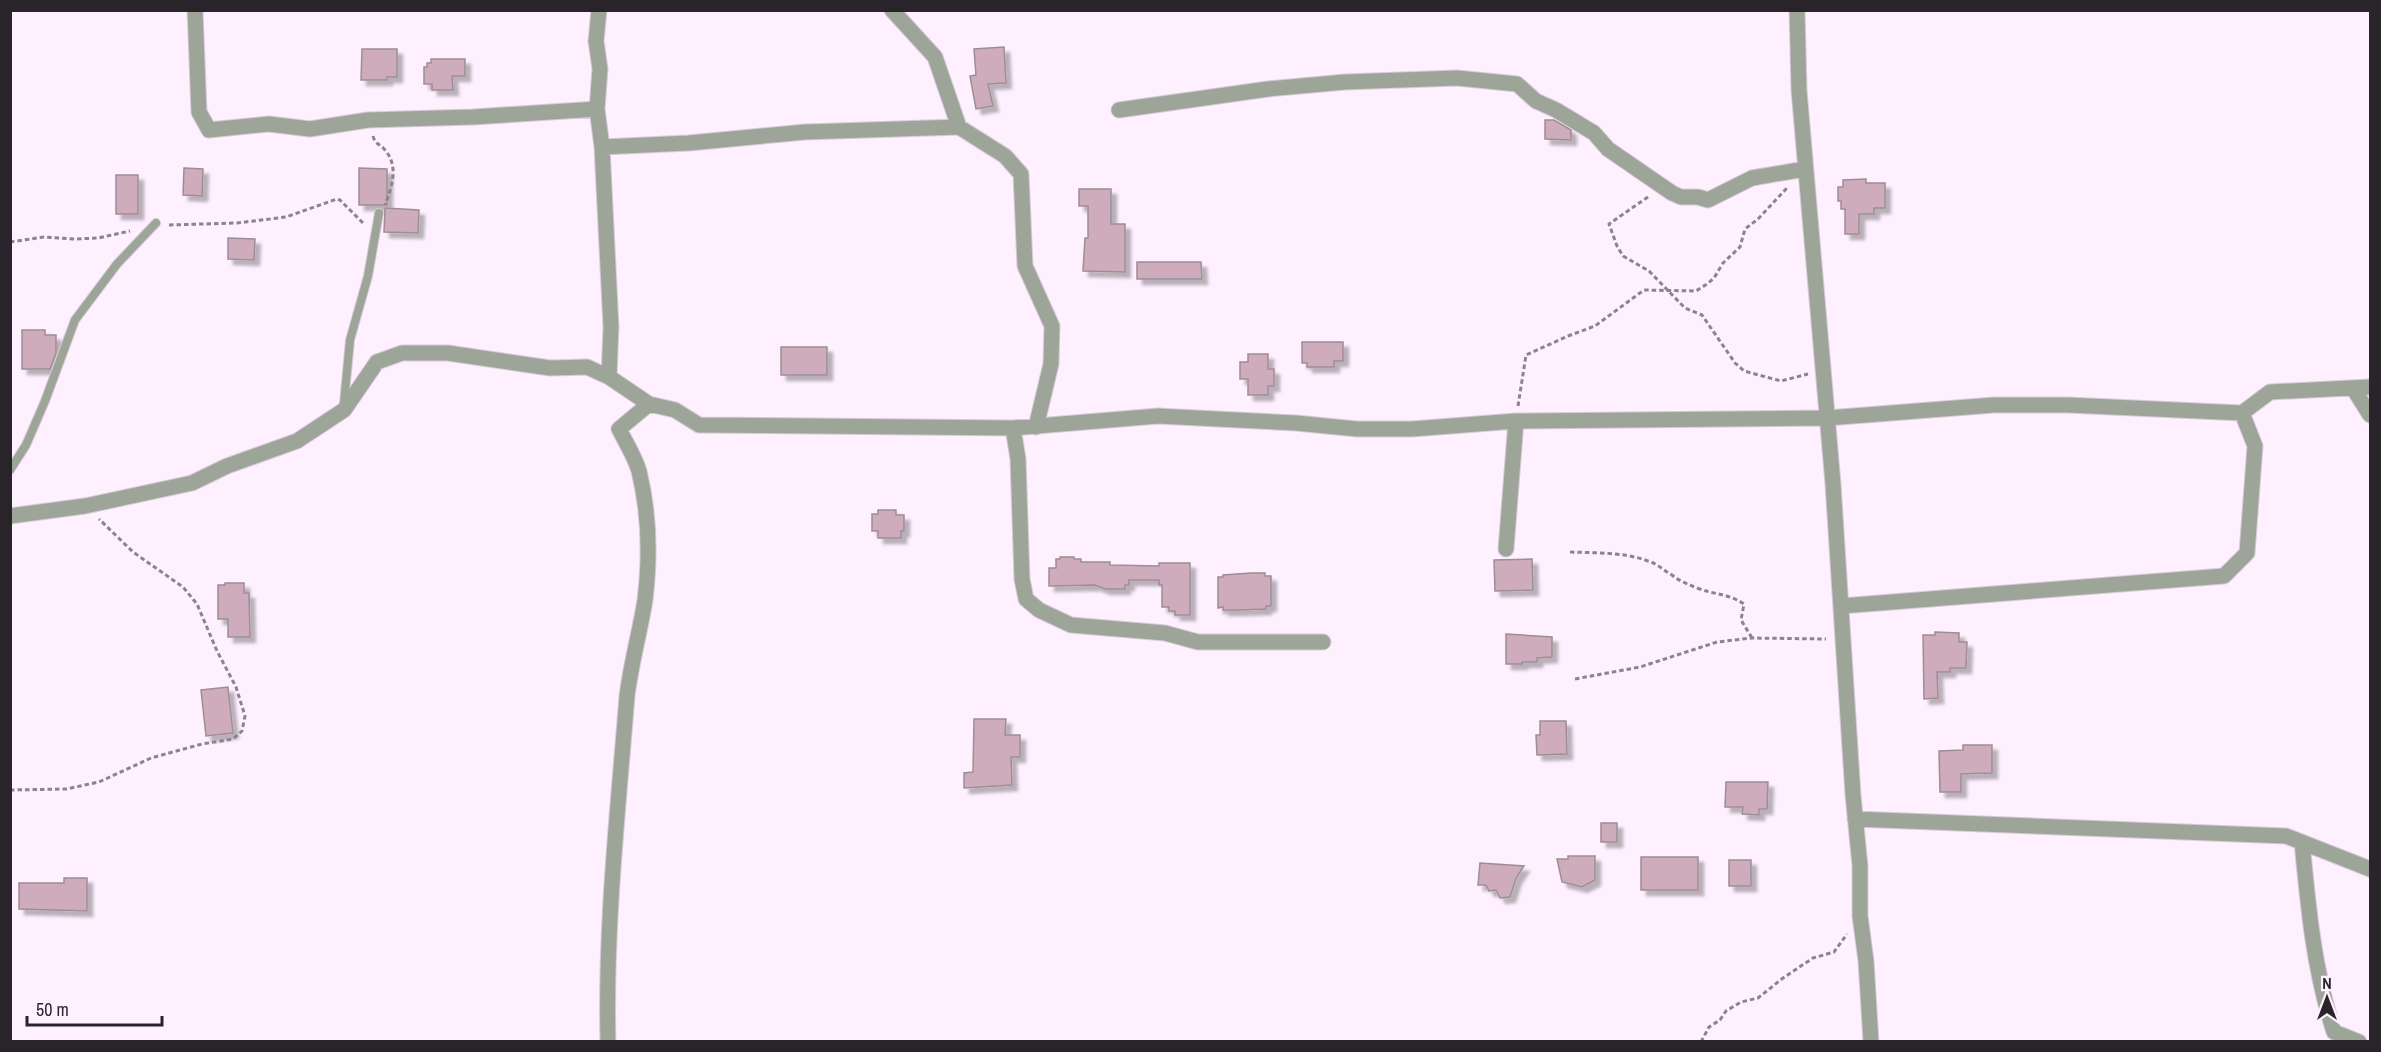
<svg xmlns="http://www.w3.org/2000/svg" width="2381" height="1052" viewBox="0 0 2381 1052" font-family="'Archivo Narrow',sans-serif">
  <defs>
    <filter id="shadow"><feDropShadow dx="5.5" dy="5.5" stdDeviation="1.5" flood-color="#0004"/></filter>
  </defs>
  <rect width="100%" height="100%" fill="#fef0fe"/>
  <path fill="#ceacbc" stroke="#9f8d95" stroke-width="1.5" filter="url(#shadow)" d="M1004,47L1006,83L988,84L993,106L976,109L970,76L976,75L974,49Z
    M362,49H397V77H387V80H361Z
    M431,59H465V76H452L453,90H432V84H424V67H427V63H431Z
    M1545,120H1554L1571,130V140L1545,139Z
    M184,168L203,169L202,196L183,195Z
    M359,168L387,169V205H359Z
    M116,175H138V214H116Z
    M1866,179V183H1885V208H1874V214H1859V234H1845V209H1841V201H1838V187H1843V180Z
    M1079,189H1111V224H1125V272L1083,271L1085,238H1088V206H1079Z
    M385,208L419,210L418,233L384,232Z
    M228,238L255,239L254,260L228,259Z
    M1137,262H1201L1202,279H1137Z
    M22,330H45V335H56V353L50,369H22Z
    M1302,342H1343V361H1334V367H1307V363H1302Z
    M781,347H827V375H781Z
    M1248,354H1268V369H1274V386H1268V395H1248V379H1240V362H1248Z
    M878,510H896V515H904V531H901V538H878V531H872V514H878Z
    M1060,557H1074V559H1081V562H1110V565L1159,566V563H1190V615H1175V611H1169V607H1162V585H1159V580H1129V585H1125V589H1105L1095,585L1049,586V568H1056V559H1060Z
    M1532,559L1533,590L1495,591L1494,560Z
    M1251,573H1265V576H1271V606H1266V609L1239,610H1223V607L1218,608V577H1223V575Z
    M225,583H244V593H249L250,637H228V619H218V585H225Z
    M1935,632L1959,633V642H1967L1966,668H1950V672H1937L1938,698L1924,699L1923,635H1935Z
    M1506,634L1552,637V657L1537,658V662H1522V664H1506Z
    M228,687L233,733L206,736L201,690Z
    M974,719H1006L1005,735H1020V757H1011L1012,785L964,788V773L973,772Z
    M1540,721H1566L1567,754L1537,755L1536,735H1540Z
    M1963,745H1992V773L1961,774V792H1940L1939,751L1963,750Z
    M1726,782H1768L1767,809H1759V815L1742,814L1743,807H1725Z
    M1601,823H1617V842H1601Z
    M1568,856H1595V880L1582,887L1562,882L1557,859H1568Z
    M1641,857H1698V890H1641Z
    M1729,860H1751V886H1729Z
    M1480,863L1524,866L1516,878L1510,897L1500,898L1496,890L1489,891L1486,885H1478Z
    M64,878H87V911L19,909V883H64Z"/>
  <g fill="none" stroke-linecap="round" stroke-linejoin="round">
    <g stroke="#d8cbd8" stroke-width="10">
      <path id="lane" d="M344,403L350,340L368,276L379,213
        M10,470L26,445L45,401L75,320L117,264L156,223"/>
    </g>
    <g stroke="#d8cbd8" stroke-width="17">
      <path id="street" d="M195,10L199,112L209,130L269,124L310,129L368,120L473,117L597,109
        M599,10L596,41L600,69L597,109L602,147L611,327L609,377
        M892,10L935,57L959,127L1005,156L1021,174L1025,266L1052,326L1051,364L1036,427
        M1797,10L1799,90L1833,484L1853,795L1860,866V916L1866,961L1871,1042
        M1119,110L1268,89L1345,82L1457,78L1517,84L1536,101L1556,110L1594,133L1608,149L1672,193L1681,197H1698L1708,200L1752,178L1805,169
        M602,147L689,143L805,132L959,127
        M2353,388L2370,415
        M1013,428L1018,459L1022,579L1026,599L1039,610L1071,625L1165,633L1198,642H1323
        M10,516L85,506L192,483L227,466L297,441L344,410L377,362L402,353H448L550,368L587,367L609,377L649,404L675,410L699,425L1013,428L1158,416L1296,423L1357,429H1412L1516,421L1827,418L1994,405H2068L2242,413L2270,392L2370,387
        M1506,549L1516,421
        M1841,606L2224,576L2247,553L2255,446L2242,413
        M1855,819L2286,836L2370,869
        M2302,842C2308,906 2314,971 2334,1032L2359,1042
        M608,1042C605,926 618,811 627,696C631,663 640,632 645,600C650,559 649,512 639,471C635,457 626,443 619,429L649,404"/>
    </g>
    <path stroke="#8c838c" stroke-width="3" stroke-dasharray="4.5 3" stroke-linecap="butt" d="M373,136C375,144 380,144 385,150C399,166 392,187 385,205
      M1648,197L1609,224L1617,246L1623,256L1649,271L1685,308L1702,315L1735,363L1744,371L1781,381L1808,374
      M169,225L237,223L286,217L337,199L340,200L364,224
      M10,242L44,237L75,239L98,238L130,231
      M1518,406L1526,355L1568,336L1595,326L1644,290L1696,291L1707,284L1714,278L1723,263L1740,247L1745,229L1758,219L1787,188
      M1570,552C1596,553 1624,552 1648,561C1658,564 1663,570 1672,575C1679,581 1688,584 1697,588C1715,595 1727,593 1744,604L1741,620L1752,638
      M1575,679L1640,667L1717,642L1752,638L1826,639
      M10,790L66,789L99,782L151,758L202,744L233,739L242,731L245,716L236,687L217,651L197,604L183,587L133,552L99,519
      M1701,1042L1709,1027L1720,1020L1726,1011L1741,1002L1758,998L1783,978L1813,958L1834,952L1847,934"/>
    <use href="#lane" stroke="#9da598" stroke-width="8"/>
    <use href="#street" stroke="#9da598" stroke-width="15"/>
  </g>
  <rect width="2381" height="1052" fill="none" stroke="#292429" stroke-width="24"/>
  <g transform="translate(2327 998)" stroke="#fef0fe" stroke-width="4.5" paint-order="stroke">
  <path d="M0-4.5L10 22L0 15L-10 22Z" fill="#292429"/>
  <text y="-9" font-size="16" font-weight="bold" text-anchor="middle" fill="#292429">N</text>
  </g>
  <path d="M27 1016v9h135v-9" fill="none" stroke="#292429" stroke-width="3"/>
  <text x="36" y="1016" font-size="18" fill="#292429" stroke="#fef0fe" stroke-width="4.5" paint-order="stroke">50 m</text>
</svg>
